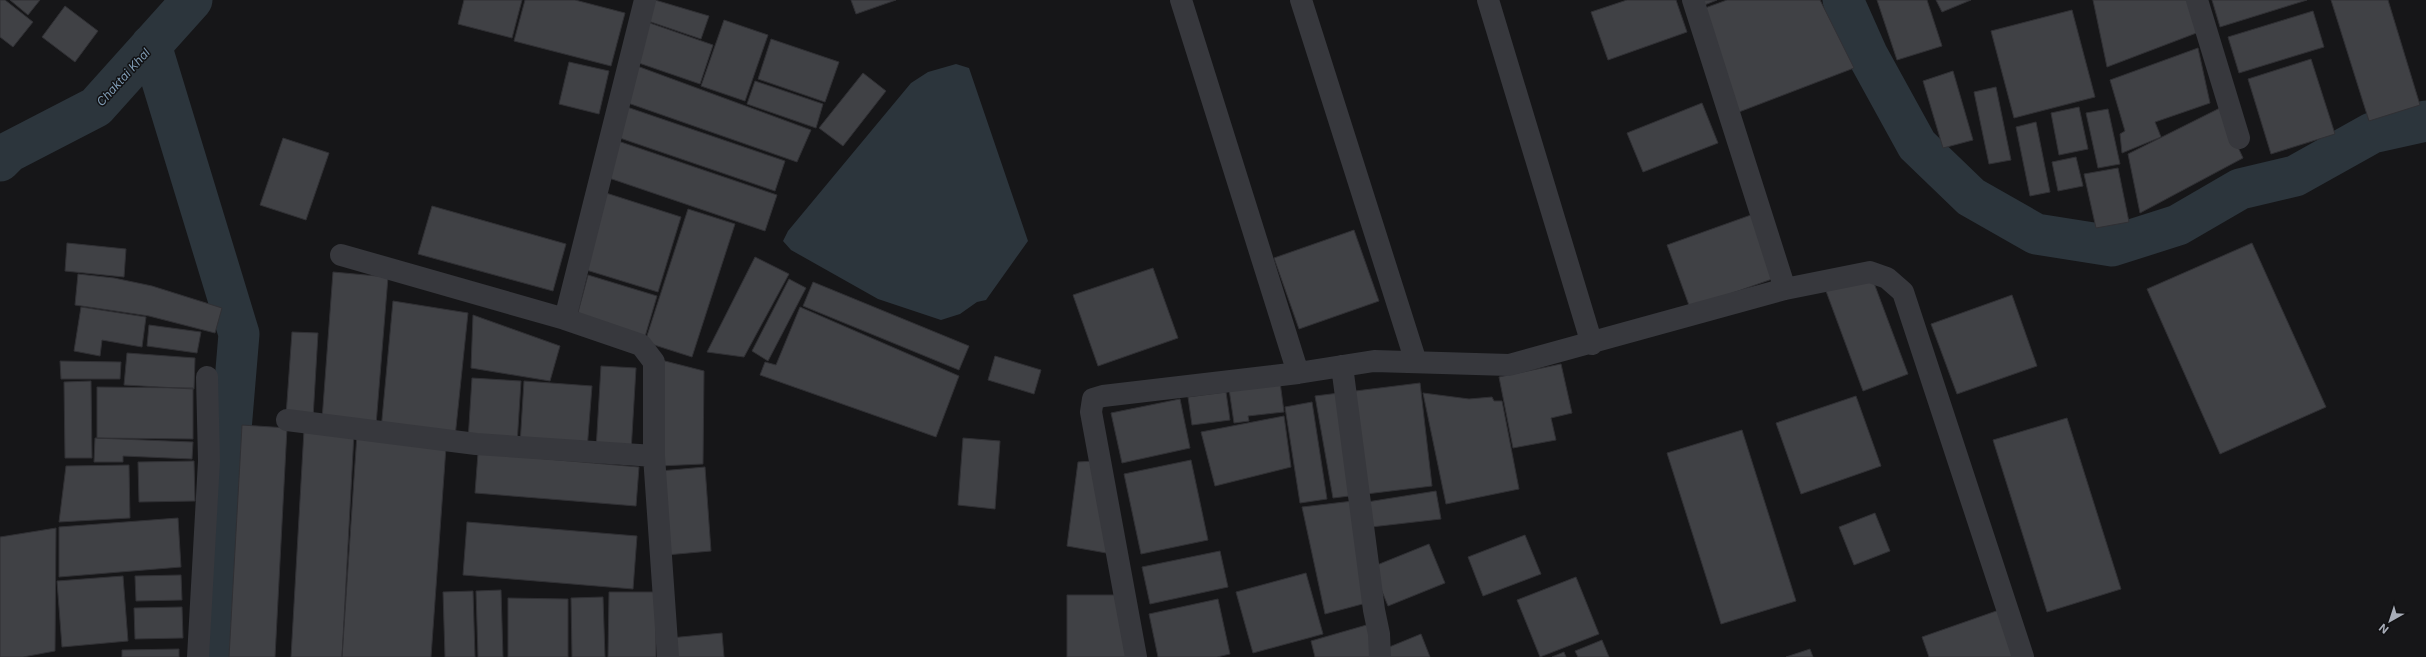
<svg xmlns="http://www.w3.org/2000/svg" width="2426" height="657" viewBox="0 0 2426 657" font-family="Inter,sans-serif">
  <rect width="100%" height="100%" fill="#161618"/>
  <path fill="#2c353c" d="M956,64L969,68L1028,241L986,300L977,302L960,314L941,320L878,299L791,250L783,241L788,231L911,83L928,72Z"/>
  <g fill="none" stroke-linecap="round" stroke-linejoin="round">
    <path stroke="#2c353c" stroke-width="41" d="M1843,0L1868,56L1917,145L1971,197L2036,234L2112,246L2178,225L2240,189L2295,176L2372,133L2426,121
      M151,45L239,334L212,657
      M0,161L9,152L96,107L192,0"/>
  </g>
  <path fill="#404145" stroke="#303034" d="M0,0H5L33,22L13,47L0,37Z
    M10,0H40L28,15Z
    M464,0H522L512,38L458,24Z
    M525,0H575L625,13L611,66L514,41Z
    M655,0L709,16L701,39L648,21Z
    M851,0H896L856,14Z
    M1627,0H1676L1687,32L1608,60L1591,12Z
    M1700,0H1717L1702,6Z
    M1727,0H1820L1854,68L1739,112L1705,8Z
    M1877,0H1927L1942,46L1897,60Z
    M1936,0H1971L1942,12Z
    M2093,0H2190L2199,32L2107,67Z
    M2212,0H2307L2220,27Z
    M2331,0H2388L2420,105L2369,121Z
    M65,6L98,31L75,62L42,37Z
    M2072,10L2095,97L2014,118L1991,31Z
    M2313,11L2324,47L2239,73L2228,37Z
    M724,20L768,35L745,101L701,86Z
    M647,22L713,45L700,84L633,61Z
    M771,39L839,62L825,102L758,79Z
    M2198,48L2210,103L2155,122L2161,137L2122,153L2120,134L2125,131L2110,80Z
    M2311,59L2335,134L2271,154L2248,79Z
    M569,62L609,71L599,114L559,104Z
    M637,66L811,130L797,162L625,102Z
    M1953,71L1973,140L1943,148L1923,81Z
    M863,73L886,91L843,146L819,128Z
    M755,81L823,104L816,128L747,104Z
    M1996,87L2011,160L1989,164L1974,92Z
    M1702,103L1718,143L1643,172L1627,133Z
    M624,106L785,161L775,191L614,136Z
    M2079,107L2088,149L2059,155L2051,113Z
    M2220,108L2243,158L2140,213L2128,154Z
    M2108,109L2120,164L2098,168L2086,113Z
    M2036,122L2050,192L2030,196L2016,127Z
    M283,138L329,153L306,220L260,205Z
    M615,140L777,195L765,231L603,176Z
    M2076,157L2083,186L2058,191L2052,162Z
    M2118,168L2129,222L2096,228L2084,174Z
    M606,193L681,217L658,292L583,269Z
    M432,206L566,244L553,291L418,254Z
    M688,209L735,224L692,357L645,342Z
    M1751,215L1775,278L1690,308L1667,245Z
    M1354,230L1379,301L1299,329L1274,258Z
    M67,243L126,249L124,277L65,271Z
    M2252,243L2326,407L2220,454L2147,289Z
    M755,257L789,274L744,357L707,352Z
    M1153,268L1178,338L1098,366L1073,295Z
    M333,272L388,277L376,425L322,420Z
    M78,274L114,278L152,286L222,308L215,333L149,316L75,305Z
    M588,275L657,296L644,340L576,320Z
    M1871,275L1908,374L1863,391L1826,291Z
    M789,279L806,288L768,361L752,351Z
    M813,282L969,346L959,370L803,306Z
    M2012,295L2037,366L1957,394L1931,324Z
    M393,301L468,313L455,437L381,430Z
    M81,307L146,317L142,347L102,340L100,356L74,351Z
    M800,307L959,376L936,437L760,375L765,362L776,365Z
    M473,315L560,346L550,381L471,368Z
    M149,325L201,332L197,353L147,346Z
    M292,332L318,333L313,418L286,416Z
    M127,353L195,358L194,389L124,385Z
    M995,356L1041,370L1034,394L988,380Z
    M657,359L704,371L703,464L659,466Z
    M60,361L121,362L120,379H61Z
    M1561,364L1572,413L1551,418L1556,440L1513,448L1499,377Z
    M601,366L636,368L631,452L596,450Z
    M472,378L521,381L517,444L468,441Z
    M91,381L92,458H65L64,382Z
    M524,381L592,386L587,450L520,445Z
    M1280,382L1284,412L1248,416L1249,421L1234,423L1229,389Z
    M1420,383L1432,486L1333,498L1315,396Z
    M97,387L193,388V439L97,438Z
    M1226,392L1230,420L1192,425L1188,397Z
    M1423,393L1469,399L1492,397L1494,401H1502L1519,489L1446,504Z
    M1856,396L1881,466L1801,494L1776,423Z
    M1180,399L1190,448L1122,463L1111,413Z
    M1312,402L1327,499L1300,503L1285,407Z
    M1284,416L1291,467L1215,486L1201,432Z
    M2067,418L2121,589L2047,612L1993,440Z
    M242,425L287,428L275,657H229Z
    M304,430L354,433L342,657H291Z
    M1742,430L1796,601L1721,624L1667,453Z
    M357,434L446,447L431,657H342Z
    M95,438L193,442L192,459L123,456V462H94Z
    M963,438L1000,441L995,509L958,505Z
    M478,453L639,467L636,506L475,493Z
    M1191,460L1208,540L1141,554L1124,474Z
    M194,461L195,501L139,502L138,462Z
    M1094,461L1112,554L1067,546L1078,462Z
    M129,465L130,518L59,522L66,466Z
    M705,467L711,551L666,555L660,471Z
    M1436,491L1441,519L1371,527L1367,502Z
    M1353,501L1370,602L1325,614L1302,507Z
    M1875,513L1890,551L1854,565L1839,527Z
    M178,518L181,567L59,577V527Z
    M467,522L637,536L633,589L463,575Z
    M56,528L55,651L23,657H0V537Z
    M1525,535L1541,574L1483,596L1468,557Z
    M1429,544L1445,583L1388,606L1372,567Z
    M1220,551L1228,587L1150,604L1142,567Z
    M1306,573L1323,634L1253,653L1236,592Z
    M181,575L182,600L136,601L135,576Z
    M123,576L128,641L62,647L57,581Z
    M1576,577L1599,634L1540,657L1517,600Z
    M501,590L503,657H478L476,591Z
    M473,591L475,657H445L443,592Z
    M609,592H656V657H608Z
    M1067,595H1119L1130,657H1067Z
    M603,597L605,657H572L571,598Z
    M508,598L568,599V657H508Z
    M1218,599L1230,654L1217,657H1158L1149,614Z
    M182,607L183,638L135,639L134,608Z
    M2002,609L2020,657H1929L1922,637Z
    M1370,624L1376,657H1315L1311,641Z
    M722,633L724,657H672L670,638Z
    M1421,634L1430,657H1385L1382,650Z
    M1602,640L1609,657H1578L1575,651Z
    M179,649V657H122V650Z
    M1810,649L1813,657H1786Z
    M1564,652L1566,657H1552Z"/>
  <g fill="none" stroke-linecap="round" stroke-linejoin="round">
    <path stroke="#37383d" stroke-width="22" d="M1181,0L1298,373
      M1301,0L1416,362
      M1488,0L1592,344
      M1693,0L1785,289
      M2197,0L2239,138
      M341,255L565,319L641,345L654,362V456L668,657
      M565,319L645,0
      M1342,366L1374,610L1379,634L1380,657
      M287,420L476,444L654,456
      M198,657L209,461L207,377
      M1136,657L1091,412L1093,399L1103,396L1298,373L1374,361L1509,365L1785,289L1870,272L1887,278L1903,292L2023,657"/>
  </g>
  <g text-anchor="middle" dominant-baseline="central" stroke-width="3" stroke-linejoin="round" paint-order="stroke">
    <g font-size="12" font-style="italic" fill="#7f9bb3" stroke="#111113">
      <text transform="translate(123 77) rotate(-48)">Chaktai Khal</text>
    </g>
  </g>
  <g transform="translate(2390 621) rotate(219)" stroke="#111113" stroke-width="3" paint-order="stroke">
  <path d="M0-3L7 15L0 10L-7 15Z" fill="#a8adb8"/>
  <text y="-6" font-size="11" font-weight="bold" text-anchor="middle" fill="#a8adb8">N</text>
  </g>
</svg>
